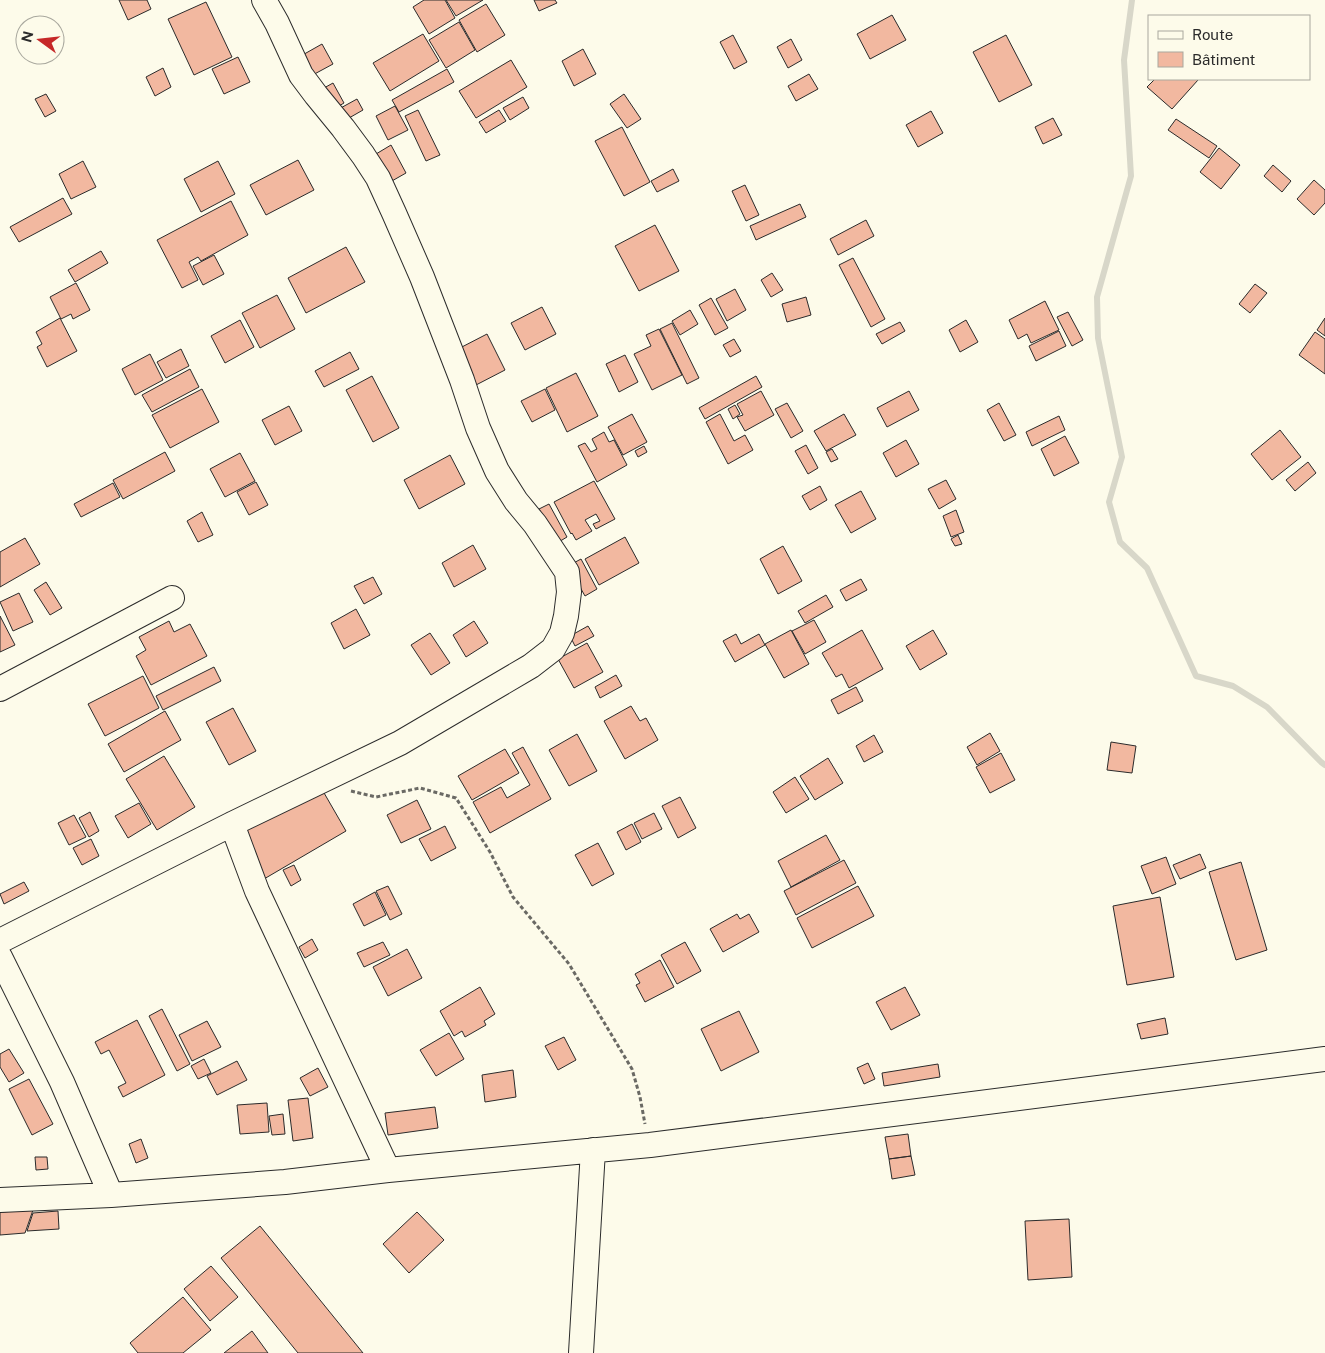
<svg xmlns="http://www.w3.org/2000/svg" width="1325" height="1353" viewBox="0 0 1325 1353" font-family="'Public Sans',sans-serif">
  <rect width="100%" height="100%" fill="#fdfbea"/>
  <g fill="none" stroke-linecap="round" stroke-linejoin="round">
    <path stroke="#d8d7c9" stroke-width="6" d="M1132,0L1124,60L1131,176L1097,297L1098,338L1122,457L1109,502L1120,542L1147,568L1196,676L1233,686L1267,707L1321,762L1325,765"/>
  </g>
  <path fill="#f2b8a0" stroke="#2b2b2b" d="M119,0H147L151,9L128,20Z
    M424,0H445L455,18L429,34L413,7Z
    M446,0H483L456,16Z
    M534,0H555L557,3L539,11Z
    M206,2L232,57L194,75L168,19Z
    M486,4L505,35L477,52L459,20Z
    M892,15L906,40L870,59L857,34Z
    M459,22L475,50L446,68L429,40Z
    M423,34L439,61L390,91L373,63Z
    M733,35L747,62L734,69L720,42Z
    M1006,35L1032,85L999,102L973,52Z
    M791,39L802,60L788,68L777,47Z
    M322,44L333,64L309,77L299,57Z
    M583,49L596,74L574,86L562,61Z
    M238,57L250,82L224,94L212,69Z
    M511,60L527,87L476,118L459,91Z
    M163,68L171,87L155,96L146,77Z
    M447,69L454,82L399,112L392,100Z
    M809,74L818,89L796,101L788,86Z
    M1155,79H1197L1198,80L1172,109L1147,87Z
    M333,83L344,103L327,113L315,93Z
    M46,94L56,111L45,117L35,99Z
    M624,94L641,119L627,128L610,104Z
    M523,97L529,108L510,120L503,108Z
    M357,99L363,110L335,126L328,115Z
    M395,106L408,130L388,140L376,116Z
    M418,110L440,155L426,161L405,116Z
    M499,110L506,121L486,133L479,122Z
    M931,111L943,133L918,147L906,125Z
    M1053,118L1062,135L1043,144L1035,127Z
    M1176,119L1217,146L1209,158L1168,130Z
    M622,127L650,182L624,196L595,141Z
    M391,145L406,173L376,190L361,163Z
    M1219,148L1240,165L1221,189L1200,172Z
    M298,160L314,190L266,215L250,185Z
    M83,161L96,187L71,199L59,174Z
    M218,161L235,194L201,212L184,179Z
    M1273,165L1291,181L1282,192L1264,176Z
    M673,169L679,181L657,192L651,181Z
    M1314,180L1325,190V203L1314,215L1297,199Z
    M745,185L759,215L746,221L732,191Z
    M63,198L72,214L19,242L10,227Z
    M231,201L248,235L201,261L198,257L189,262L198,280L182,288L157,240Z
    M800,204L806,217L756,240L750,226Z
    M866,220L874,236L838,255L830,239Z
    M655,225L679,271L639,291L615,246Z
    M346,247L365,282L306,313L288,278Z
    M101,251L108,263L75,282L68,270Z
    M214,255L224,274L203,285L193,266Z
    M853,258L885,319L871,327L839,265Z
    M772,273L783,290L771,297L761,280Z
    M76,283L90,310L73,319L71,314L61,319L50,297Z
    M1255,284L1267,293L1250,313L1239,304Z
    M735,289L746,310L727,321L716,299Z
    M277,295L295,329L260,348L242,313Z
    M806,297L811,315L787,322L782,304Z
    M711,298L728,328L715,335L699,305Z
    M1045,301L1059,330L1031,343L1027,334L1018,339L1009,320Z
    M542,307L556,334L525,350L511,323Z
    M690,310L698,324L680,335L672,321Z
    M1068,312L1083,340L1072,346L1057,317Z
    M60,318L77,351L47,367L37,347L42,344L36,332Z
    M1325,318V336L1317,330Z
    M240,320L254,347L225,363L211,336Z
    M966,320L978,342L960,352L949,330Z
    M900,322L905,331L882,344L876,334Z
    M672,323L699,378L687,384L660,329Z
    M659,329L682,375L652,390L634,354L651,346L646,335Z
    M1059,331L1066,346L1036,361L1029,346Z
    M1315,332L1325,339V374L1299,355Z
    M487,334L505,370L476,385L458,349Z
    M734,339L741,351L730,357L723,345Z
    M181,349L189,366L166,378L157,362Z
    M350,352L359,369L324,387L315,371Z
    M150,354L163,380L135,395L122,369Z
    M625,355L638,382L619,392L606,364Z
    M190,369L199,387L152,412L142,395Z
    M576,373L598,416L567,432L546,388Z
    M372,376L399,428L373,442L346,390Z
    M756,376L762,387L705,419L699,408Z
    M202,389L219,422L170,448L152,415Z
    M545,389L555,410L532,422L521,401Z
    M761,391L774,415L745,431L737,417L743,415L737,404Z
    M909,391L919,410L887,427L877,408Z
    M787,403L803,431L791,438L775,409Z
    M999,403L1016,435L1004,441L987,410Z
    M735,405L740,414L733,419L728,409Z
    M289,406L302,431L275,445L262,420Z
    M632,414L647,442L623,455L608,427Z
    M720,414L734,441L745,435L753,450L728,464L706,422Z
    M844,414L856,435L826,451L814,431Z
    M1059,416L1065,430L1032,446L1026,432Z
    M1280,430L1301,457L1272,480L1251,454Z
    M604,432L609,442L614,440L627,465L597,482L578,446L585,443L591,452L597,449L592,439Z
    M1065,436L1079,463L1054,476L1041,449Z
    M906,440L919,464L896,477L883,453Z
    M806,445L818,468L808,474L795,451Z
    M644,446L647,452L638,457L635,451Z
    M832,449L838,459L831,462L826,452Z
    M165,452L175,471L123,499L113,480Z
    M240,453L255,481L225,497L210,469Z
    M450,455L465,484L419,509L404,480Z
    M1308,462L1316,473L1295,491L1286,480Z
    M946,480L956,499L939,509L928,489Z
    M594,481L615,519L596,529L593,524L600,521L596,514L585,520L592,531L576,540L572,533L571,534L554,502Z
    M256,482L268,505L249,515L237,492Z
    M113,483L120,497L81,517L74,504Z
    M820,486L827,500L810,510L802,496Z
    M861,491L876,519L851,533L835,505Z
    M549,504L567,537L557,543L539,509Z
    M956,510L964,532L951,537L943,516Z
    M202,512L213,535L198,542L187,521Z
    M958,535L962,544L955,546L951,539Z
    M625,537L639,563L599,585L585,559Z
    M25,538L40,564L0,587V552Z
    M473,545L486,569L454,587L442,563Z
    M783,546L802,581L778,594L760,559Z
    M581,559L597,589L585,596L568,566Z
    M373,577L382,594L364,604L354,586Z
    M861,579L867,590L846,601L840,590Z
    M46,582L62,608L50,615L34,590Z
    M19,593L33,622L13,631L0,602Z
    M826,595L833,607L805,623L798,611Z
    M356,609L370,635L344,649L331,623Z
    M0,616L15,645L0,652Z
    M814,620L826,642L805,654L792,631Z
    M169,621L174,632L190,624L207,656L151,685L136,656L146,650L139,637Z
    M474,621L488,643L466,657L453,635Z
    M588,626L594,636L575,646L570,636Z
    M791,630L809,664L784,678L765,644Z
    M862,630L883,669L849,688L842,674L836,677L822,653Z
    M933,630L947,654L920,670L906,646Z
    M430,633L450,663L431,675L411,645Z
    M736,634L741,644L759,634L765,645L735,662L723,641Z
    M587,643L603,672L574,688L558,659Z
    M214,667L221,681L163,710L156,696Z
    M616,675L622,686L600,698L595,687Z
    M143,676L159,708L105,736L88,704Z
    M856,687L863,701L838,714L831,700Z
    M631,706L640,721L646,718L658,740L625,759L604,721Z
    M233,708L256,751L229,765L206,722Z
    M165,711L181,740L124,772L108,744Z
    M990,733L1000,751L977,765L967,747Z
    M577,734L597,771L569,786L549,750Z
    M874,735L883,752L864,762L856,746Z
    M1111,742L1136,746L1132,773L1107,770Z
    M523,747L551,799L490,833L473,802L501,787L507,798L530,785L512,753Z
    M505,749L519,773L472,800L458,776Z
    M1001,753L1015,780L990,793L976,767Z
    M164,756L195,807L157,830L126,779Z
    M828,758L843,783L815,800L800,776Z
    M795,777L809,799L786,813L773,792Z
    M316,779L346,831L264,879L234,827Z
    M680,797L696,828L678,838L662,806Z
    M417,800L431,829L401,843L387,815Z
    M139,803L151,824L128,838L115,816Z
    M90,812L99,831L89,837L79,818Z
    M654,813L662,829L642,839L634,823Z
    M74,815L86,837L69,845L58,823Z
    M632,824L641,842L626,850L617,832Z
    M445,826L456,848L431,861L419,839Z
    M826,835L840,860L791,887L778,861Z
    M91,839L99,856L82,865L73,848Z
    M598,843L614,874L592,886L575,855Z
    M1200,854L1206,868L1180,879L1173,865Z
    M1166,857L1176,884L1152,894L1141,866Z
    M844,860L856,883L796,915L784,891Z
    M1241,862L1267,950L1236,960L1209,872Z
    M294,865L301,880L291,886L283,870Z
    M24,882L29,891L4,904L0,894Z
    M388,886L402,914L390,920L376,891Z
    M858,886L874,916L812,948L797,918Z
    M375,892L386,915L364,926L353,904Z
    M1160,897L1174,977L1127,985L1113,906Z
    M737,914L740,919L749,914L759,932L723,952L710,929Z
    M312,939L318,950L305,958L299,947Z
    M383,942L390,955L364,967L357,953Z
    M685,942L701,971L677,984L661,955Z
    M407,949L422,978L388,996L373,967Z
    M660,960L674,987L645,1002L636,985L640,983L635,974Z
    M480,987L495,1014L484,1021L486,1025L465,1037L462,1031L454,1036L440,1011Z
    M905,987L920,1015L891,1030L876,1002Z
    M162,1009L190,1064L177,1071L149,1016Z
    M739,1011L759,1052L721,1071L701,1029Z
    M1165,1018L1168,1034L1141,1039L1137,1024Z
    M137,1020L165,1075L123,1097L118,1087L126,1083L109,1050L101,1054L95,1042Z
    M207,1021L221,1047L192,1061L179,1035Z
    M449,1033L464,1059L436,1076L420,1050Z
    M564,1037L576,1060L558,1070L545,1046Z
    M9,1049L24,1073L9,1082L0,1067V1054Z
    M204,1059L211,1073L198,1079L191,1066Z
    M237,1061L247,1080L217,1095L207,1076Z
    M868,1063L875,1079L864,1084L857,1068Z
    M938,1064L940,1077L884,1086L882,1073Z
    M318,1068L328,1087L310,1096L300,1078Z
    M513,1070L516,1097L485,1102L482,1075Z
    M29,1079L53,1124L32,1135L9,1089Z
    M308,1098L313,1138L293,1141L288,1100Z
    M267,1103L269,1132L240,1134L237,1105Z
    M435,1107L438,1128L388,1135L385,1113Z
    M283,1114L285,1134L272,1135L269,1116Z
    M908,1134L911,1156L889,1159L885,1137Z
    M141,1139L148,1158L136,1163L129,1144Z
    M911,1156L915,1175L892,1179L889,1159Z
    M35,1157H47L48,1169L36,1170Z
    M33,1210L25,1233L0,1235V1212Z
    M58,1211L59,1229L27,1231L33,1213Z
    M417,1212L444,1240L409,1273L383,1244Z
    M1069,1219L1072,1277L1028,1280L1025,1221Z
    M260,1226L363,1353H298L221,1258Z
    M211,1266L238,1297L210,1321L184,1289Z
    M183,1297L211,1330L183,1353H138L130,1343Z
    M252,1331L268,1353H224Z"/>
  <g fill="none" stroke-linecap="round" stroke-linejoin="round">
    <g stroke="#2b2b2b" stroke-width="26">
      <path id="minor" d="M0,689L172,598
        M232,824L257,891L388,1170
        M0,941L232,824L400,743L531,666L553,649L562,633L566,616L569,592L567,572L535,524L516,501L497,471L478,428L462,380L422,277L394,213L378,178L363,155L343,128L316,95L301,75L277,23L264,0
        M0,957L62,1082L111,1195
        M0,1200L111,1195L285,1182L388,1170L650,1145L1325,1059
        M581,1353L593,1150"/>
    </g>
    <path stroke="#6a6964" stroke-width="3" stroke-dasharray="4 2.5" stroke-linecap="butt" d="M351,791L376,797L420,788L456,798L490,852L513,897L569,964L632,1069L640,1097L645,1124"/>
    <use href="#minor" stroke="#fdfbea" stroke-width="24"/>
  </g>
  <rect x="1148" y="15" width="162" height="65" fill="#fdfbea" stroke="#a9a89e"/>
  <rect x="1158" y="31" width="25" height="8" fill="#fdfbea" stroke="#a9a89e"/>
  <text x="1192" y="40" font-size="15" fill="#2b2b2b">Route</text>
  <rect x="1158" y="52" width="25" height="15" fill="#f2b8a0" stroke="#a9a89e"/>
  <text x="1192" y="65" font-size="15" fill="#2b2b2b">Bâtiment</text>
  <g transform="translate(40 40) rotate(285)"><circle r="24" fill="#fdfbea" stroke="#a9a89e"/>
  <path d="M0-4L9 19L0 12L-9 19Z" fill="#c62828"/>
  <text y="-8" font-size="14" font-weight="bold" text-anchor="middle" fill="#2b2b2b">N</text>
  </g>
</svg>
